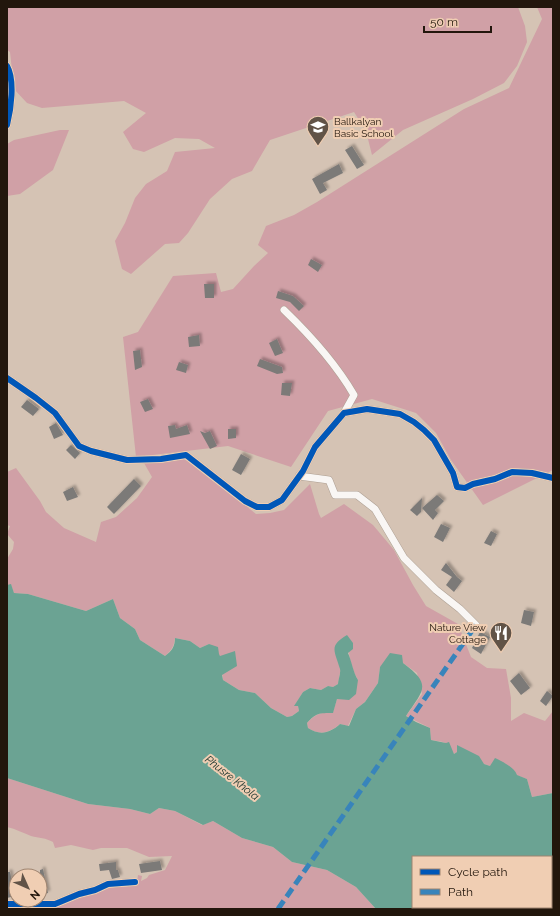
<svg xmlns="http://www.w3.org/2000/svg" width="560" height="916" viewBox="0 0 560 916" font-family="Raleway,sans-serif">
  <defs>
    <filter id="shadow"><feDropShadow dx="2.5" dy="-2.5" stdDeviation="1" flood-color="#0004"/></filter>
  </defs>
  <rect width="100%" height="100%" fill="#d5c3b4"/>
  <path fill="#d0a0a6" d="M7,7H518L525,26L527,42L517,66L504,83L473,99L403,130L372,155L366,131L354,112L270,140L252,171L232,179L210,199L188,233L179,243L165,244L131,274L122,269L115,241L125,223L135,198L146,184L167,171L175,152L215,148L199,139L175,138L144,152L133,149L123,132L146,113L124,101L42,108L27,103L14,89L10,52L7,50Z
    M537,7H553V470L483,505L451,460L436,433L416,413L372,399L328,411L291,467L228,446L136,457L123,337L138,332L173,276L216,273L221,292L233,289L254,266L268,253L258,245L266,226L294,215L317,202L464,109L509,88L542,19Z
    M60,130H69L53,170L20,194L7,196V144L14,140Z
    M184,459L201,469L256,514L270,513L284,510L310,484L319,514L321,518L344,504L373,525L394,550L413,585L426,606L458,624L471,657L487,668L506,669L511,698V721L524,713L545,721L553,711V793L532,797L527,779L484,764L457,752L454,754C448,741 444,742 431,740L430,728L406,716L422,694L417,673L403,663L380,667L378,683L365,702L356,709L348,726L340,724C329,733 320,736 308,728L307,723C317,713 319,713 333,712L337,699L358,680C350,666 348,651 347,635L338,684L333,687L328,686L321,690L310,688L303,692L295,705L298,706L299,711L292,716L287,717L271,708L255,693L239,690L223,680L220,656L209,644L200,648L190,641L175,638C174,646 172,650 165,656L140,640L135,629L120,618L113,599L86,611L28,594L14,593L11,585H7V559L13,549L14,542L7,534L10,526L7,525V472L16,468L40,501L46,512L64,528L96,542L101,522L116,517L137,498L152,477L144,463Z
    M7,778L88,804L130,809L150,814L159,808L175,811L202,825L213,821L242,838L273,847L292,862L327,870L356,887L376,909H7V907H53L106,886H129L137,883L138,875L142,876L141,881L147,878L149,875L165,870L172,856L149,857L127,848H101L93,850L71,845L55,848L53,842C46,838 39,838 31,836C23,833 16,829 7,827Z"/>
  <path fill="#6ba393" d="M11,584L14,593L28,594L86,611L113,599L120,618L135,629L140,640L165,656C172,651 175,646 175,638L190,641L200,648L209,644L218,647L219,654L220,656L235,651L237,666L222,675L223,680L239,690L255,693L271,708L287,717L292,716L299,711L298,706H294L303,692L310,688L321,690L328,686L333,687L338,684C338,680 341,673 340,669C335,651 328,646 347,635L353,643V649L348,653C352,662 353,672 358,680L356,694L349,700L337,699L333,713C319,713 316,713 307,723L308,728C320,736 330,733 340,724L349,726L356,709L365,702L378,683L380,667L390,653L402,655L403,663C433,685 423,690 406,716L416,722L430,728L431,740L446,743L449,742L454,754L457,752V745L479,756L484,764L490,766L495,758C503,762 514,767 517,775L527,779L532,797L553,793V900L551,901V857H413V907H529L520,909H376L356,887L327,870L292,862L273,847L242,838L213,821L203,825L175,811L159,808L150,814L130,809L88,804L7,778V585Z"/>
  <path fill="#7c7a78" filter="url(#shadow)" d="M352,146L364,165L357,169L345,150Z
    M339,164L343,173L323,183L327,190L320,194L312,179Z
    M311,259L322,265L318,272L308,265Z
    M204,284H214V298H205Z
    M278,291L293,296L304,306L299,311L290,302L276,298Z
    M199,335L200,346L189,347L188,337Z
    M277,339L283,353L275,356L269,343Z
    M140,350L142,367L135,370L133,351Z
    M260,359L282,367L283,373L277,374L257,366Z
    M179,362L188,365L186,373L176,370Z
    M282,383H292L290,396L281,395Z
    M148,399L153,409L145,412L140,402Z
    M27,400L39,409L33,416L21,407Z
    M56,423L63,435L54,439L49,427Z
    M175,425L176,429L187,425L190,434L170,438L168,426Z
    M228,429H236V438L228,439Z
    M200,431L205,433L210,431L217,446L210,449Z
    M71,445L80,453L75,459L66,450Z
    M241,454L250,459L241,475L232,470Z
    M134,479L141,486L114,514L107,507Z
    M73,487L78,497L67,501L63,492Z
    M437,495L444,501L435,510L438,513L433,520L422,508Z
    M422,498L421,512L417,516L410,510Z
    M441,524L450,528L443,542L434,537Z
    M491,531L497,534L491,546L484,543Z
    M446,563L457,577L462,581L454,592L446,585L452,577L441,570Z
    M524,610L534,612L531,626L521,623Z
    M480,632L490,637L481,654L472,648Z
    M519,673L530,688L521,695L510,681Z
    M547,691L553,696L546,706L540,701Z
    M160,861L162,870L141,873L139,864Z
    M116,862V870H118L120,877L112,879L109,870L100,871L99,864Z
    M43,869L48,893L40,895V870Z
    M7,872H10L15,896L7,898Z"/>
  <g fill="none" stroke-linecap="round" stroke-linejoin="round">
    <g stroke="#aea094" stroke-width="8">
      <path id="minor" d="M7,66C15,80 11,109 7,125
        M284,310C310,335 336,364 354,395L344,413
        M7,378L36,398L55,413L79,446L91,451L127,460L161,459L186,455L245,501L257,507H269L282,500L303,471L315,447L344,413L367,409L400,414L414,422L424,430L434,440L453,473L457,487L465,488L473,484L495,479L512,472L532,473L553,478
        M299,476L329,480L335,495H357L375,509L404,558L436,590L460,609L476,625
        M7,904H55L79,894L95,890L108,884L135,882"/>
    </g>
    <use href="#minor" stroke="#f9f6f4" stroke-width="7"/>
    <path stroke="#3884bb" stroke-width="5" stroke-dasharray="10 5" stroke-linecap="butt" d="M278,909L476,625"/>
    <g stroke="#f0ceb3" stroke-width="8">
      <path id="cycleway" d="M7,66C15,80 11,109 7,125
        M7,378L36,398L55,413L79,446L91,451L127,460L161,459L186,455L245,501L257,507H269L282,500L303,471L315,447L344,413L367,409L400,414L414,422L424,430L434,440L453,473L457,487L465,488L473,484L495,479L512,472L532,473L553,478
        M7,904H55L79,894L95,890L108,884L135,882"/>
    </g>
    <use href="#cycleway" stroke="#0057b8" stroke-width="6"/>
  </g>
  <defs>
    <g id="school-pin" transform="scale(1.15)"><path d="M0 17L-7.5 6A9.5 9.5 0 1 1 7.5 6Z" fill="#615347" stroke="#f0ceb3"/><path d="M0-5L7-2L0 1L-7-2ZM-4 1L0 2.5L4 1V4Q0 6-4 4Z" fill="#fff"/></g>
    <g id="restaurant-pin" transform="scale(1.15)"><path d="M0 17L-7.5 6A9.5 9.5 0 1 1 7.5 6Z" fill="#615347" stroke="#f0ceb3"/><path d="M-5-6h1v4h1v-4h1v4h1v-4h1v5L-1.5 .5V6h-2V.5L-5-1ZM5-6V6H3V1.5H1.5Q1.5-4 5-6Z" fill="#fff"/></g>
  </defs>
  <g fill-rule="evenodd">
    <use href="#school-pin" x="318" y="127"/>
    <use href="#restaurant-pin" x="501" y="633"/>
  </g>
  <g text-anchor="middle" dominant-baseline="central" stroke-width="4" stroke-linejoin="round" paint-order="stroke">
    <g font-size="10" fill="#22160c" stroke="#f0ceb3" text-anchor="start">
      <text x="334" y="121">Ballkalyan<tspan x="334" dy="12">Basic School</tspan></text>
      <text x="486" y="627" text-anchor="end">Nature View<tspan x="486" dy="12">Cottage</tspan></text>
    </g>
    <g font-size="11" font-style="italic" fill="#132f29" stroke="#f0ceb3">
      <text transform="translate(232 778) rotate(38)">Phusre Khola</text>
    </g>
  </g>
  <rect width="560" height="916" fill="none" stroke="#22160c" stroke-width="16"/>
  <rect x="412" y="856" width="140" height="52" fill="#f0ceb3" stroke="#9e8470"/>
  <rect x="420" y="869" width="20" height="6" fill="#0057b8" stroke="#9e8470"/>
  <text x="448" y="876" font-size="12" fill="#22160c">Cycle path</text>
  <rect x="420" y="889" width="20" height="6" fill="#3884bb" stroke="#9e8470"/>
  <text x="448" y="896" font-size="12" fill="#22160c">Path</text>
  <g transform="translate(28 888) rotate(135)"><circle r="19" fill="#f0ceb3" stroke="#9e8470"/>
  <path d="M0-3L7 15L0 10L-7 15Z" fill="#615347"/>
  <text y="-6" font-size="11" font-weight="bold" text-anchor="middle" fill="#22160c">N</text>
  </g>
  <path d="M424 26v6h67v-6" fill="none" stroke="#22160c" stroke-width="2"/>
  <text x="430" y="26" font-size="12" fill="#22160c" stroke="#f0ceb3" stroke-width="3" paint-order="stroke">50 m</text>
</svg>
